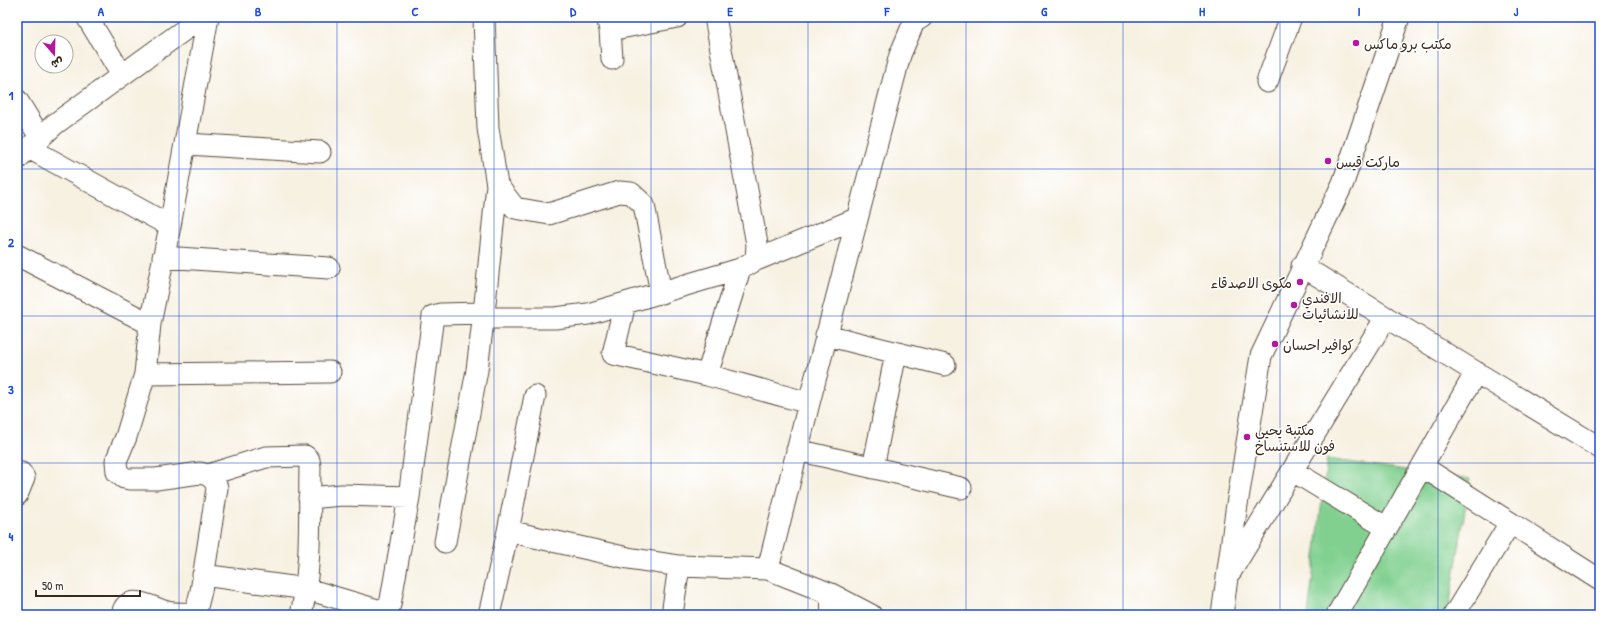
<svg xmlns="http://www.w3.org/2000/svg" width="1617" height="632" viewBox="0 0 1617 632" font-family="'Patrick Hand','Playpen Sans Arabic',sans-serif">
  <rect width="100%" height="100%" fill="#fff"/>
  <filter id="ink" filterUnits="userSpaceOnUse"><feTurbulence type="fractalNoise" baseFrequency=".025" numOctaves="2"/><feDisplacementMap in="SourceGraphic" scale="8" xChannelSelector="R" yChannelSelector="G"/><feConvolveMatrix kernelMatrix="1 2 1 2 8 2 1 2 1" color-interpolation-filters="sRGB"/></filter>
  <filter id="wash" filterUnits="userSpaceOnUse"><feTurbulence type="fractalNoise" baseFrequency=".012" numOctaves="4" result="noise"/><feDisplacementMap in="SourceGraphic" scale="16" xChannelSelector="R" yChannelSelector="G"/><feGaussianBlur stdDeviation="0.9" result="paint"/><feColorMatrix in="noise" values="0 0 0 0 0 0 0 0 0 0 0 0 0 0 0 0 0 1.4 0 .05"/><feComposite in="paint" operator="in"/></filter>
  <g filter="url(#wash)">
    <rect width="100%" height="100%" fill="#f7f1e2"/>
    <path fill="#81d090" stroke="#5e7d57" d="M1327,459L1470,479L1448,615H1308Z"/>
  </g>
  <g filter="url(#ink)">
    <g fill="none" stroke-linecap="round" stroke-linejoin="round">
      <g stroke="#57483b" stroke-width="23">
        <path id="minor" d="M87,17L122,75
          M607,17L610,30L612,59
          M715,17L757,244L756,260
          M610,30L677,17
          M1267,82L1291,17
          M17,100L40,137
          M186,144L320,152
          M29,148L170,226
          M17,159L55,124L202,17
          M497,185L515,208L549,214L619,192L631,193L644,205L661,293
          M17,255L150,324
          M163,257L329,268
          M1302,266L1600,448
          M625,303L613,354L707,375L809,403
          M484,318H555L588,314L740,269L756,260L856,219
          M826,335L945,365
          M145,374L330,372
          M707,375L740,269
          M535,396L508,531L628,558L679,566
          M797,450L961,488
          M1423,467L1600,580
          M873,468L896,353
          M1293,471L1387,528
          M17,472L21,473L24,478L17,495
          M208,475L266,457L305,456L309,460L310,467C309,516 312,566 301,615
          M309,498L342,495L409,497
          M445,542L477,370L484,313L497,185L488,128L484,17
          M768,569L809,403L900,55L914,22L922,17
          M1231,571L1386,317
          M203,575L307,589L381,611L390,605L409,497L433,316L440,314L484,313
          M831,594L832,615
          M122,615C126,590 154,609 167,612C176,614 186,613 195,613
          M195,615L201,591L217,488L215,481L208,475L200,473L156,479H130L124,478L117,472L116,461L126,437L145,374L150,324L170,226L208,17
          M489,615L508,531
          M672,615L679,566L768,569L831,594L871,615
          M1222,615L1236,511L1261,356L1343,183L1399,17
          M1337,615L1476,372
          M1454,615L1510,523"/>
      </g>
      <use href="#minor" stroke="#fff" stroke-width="21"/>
    </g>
  </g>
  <path fill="none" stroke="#1d4ed8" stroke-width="1" stroke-opacity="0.55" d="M179,17V615M337,17V615M494,17V615M651,17V615M808,17V615M966,17V615M1123,17V615M1280,17V615M1438,17V615M17,169H1600M17,316H1600M17,463H1600"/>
  <g fill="#b5179e" stroke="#fff" stroke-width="1.5">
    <circle cx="1356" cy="43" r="4"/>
    <circle cx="1328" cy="161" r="4"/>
    <circle cx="1300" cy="282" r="4"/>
    <circle cx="1294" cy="305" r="4"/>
    <circle cx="1275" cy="344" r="4"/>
    <circle cx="1247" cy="437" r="4"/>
  </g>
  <g text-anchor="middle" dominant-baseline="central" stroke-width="3" stroke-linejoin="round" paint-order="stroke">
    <g font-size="14" fill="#3b2a1e" stroke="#fff" text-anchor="start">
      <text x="1364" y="43">مكتب برو ماكس</text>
      <text x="1336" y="161">ماركت قيس</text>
      <text x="1292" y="282" text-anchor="end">مكوى الاصدقاء</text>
      <text x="1302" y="297">الافندي<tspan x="1302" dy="16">للانشائيات</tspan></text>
      <text x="1283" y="344">كوافير احسان</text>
      <text x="1255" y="429">مكتبة يحيى<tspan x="1255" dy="16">فون للاستنساخ</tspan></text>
    </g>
  </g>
  <rect width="1617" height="632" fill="none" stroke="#fff" stroke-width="44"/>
  <g transform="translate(54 54) rotate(160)"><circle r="19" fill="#ffffff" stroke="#b1aaa5"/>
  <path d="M0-3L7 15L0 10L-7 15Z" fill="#b5179e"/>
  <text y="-6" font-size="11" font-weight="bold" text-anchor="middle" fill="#3b2a1e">ش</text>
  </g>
  <path d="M36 590v6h104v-6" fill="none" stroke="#3b2a1e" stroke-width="2"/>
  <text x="42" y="590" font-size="12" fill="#3b2a1e" stroke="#ffffff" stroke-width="3" paint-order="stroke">50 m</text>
  <rect x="22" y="22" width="1573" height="588" fill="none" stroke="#1d4ed8" stroke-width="1.5"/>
  <g font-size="13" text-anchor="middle" font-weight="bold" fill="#1d4ed8">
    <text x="101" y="16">A</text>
    <text x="258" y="16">B</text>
    <text x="415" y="16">C</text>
    <text x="573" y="16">D</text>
    <text x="730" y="16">E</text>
    <text x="887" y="16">F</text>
    <text x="1044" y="16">G</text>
    <text x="1202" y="16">H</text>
    <text x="1359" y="16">I</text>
    <text x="1516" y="16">J</text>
    <text x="11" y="100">1</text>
    <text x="11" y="247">2</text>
    <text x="11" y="394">3</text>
    <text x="11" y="541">4</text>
  </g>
</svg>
